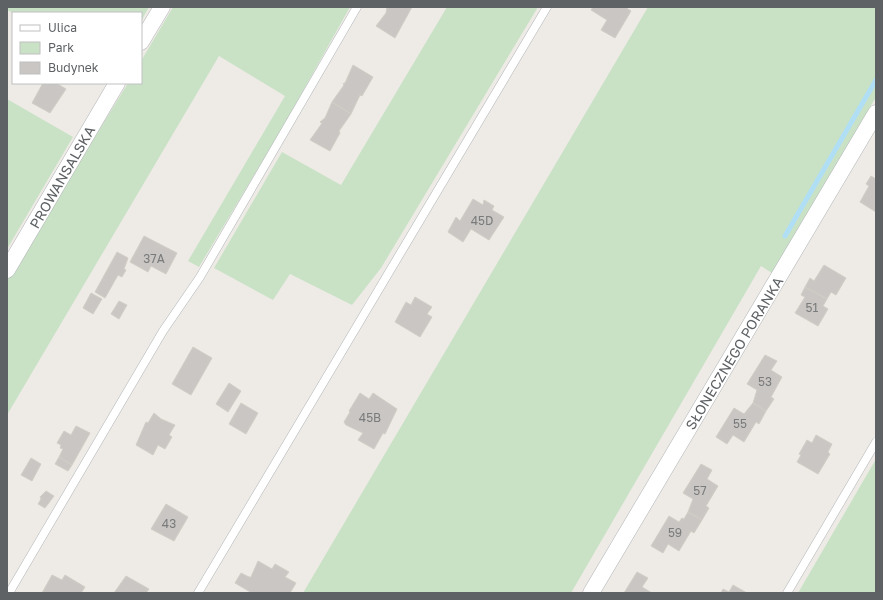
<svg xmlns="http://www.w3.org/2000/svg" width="883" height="600" viewBox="0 0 883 600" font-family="'Golos Text',sans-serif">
  <rect width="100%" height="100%" fill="#eeebe6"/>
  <path fill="#c9e2c6" d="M7,7H149L141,21V13H13L7,10Z
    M173,7H350L280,132L199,267L188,261L285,96L219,56L7,415V280L128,83H141V61Z
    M447,7H538L381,268L352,305L290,274L273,300L214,268L282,152L341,185Z
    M648,7H876V97L772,273L761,266L571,593H303Z
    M7,99L73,137L7,249Z
    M876,459V593H798Z"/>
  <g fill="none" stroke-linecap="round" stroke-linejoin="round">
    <path stroke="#b0dff5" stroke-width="5" d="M785,236L876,80"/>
  </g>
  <path fill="#cac6c3" stroke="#d2cdc5" d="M387,7H412L395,38L376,26L386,13Z
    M593,7H625L631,11L615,38L601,30L607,20L591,10Z
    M353,65L373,77L362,96L360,95L351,114L332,102L344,85L343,83L344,84L346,81Z
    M43,83H56L66,89L50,113L32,103Z
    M332,102L351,114L339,131L340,133L330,151L310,140L320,126L322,123L320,122L325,118Z
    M871,176L876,179V212L860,202L869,186L866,184Z
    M473,199L483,205L484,200L494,206L492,210L504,217L489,240L471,229L463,242L448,232L456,217L460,221Z
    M144,236L177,253L166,274L151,266L148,272L130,262Z
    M117,252L128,258L124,269L126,270L122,277L118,275L105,298L95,292Z
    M824,265L846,278L836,295L831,292L827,299L805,287L810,278L814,281Z
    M805,287L827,299L823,306L828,309L818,326L795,313L805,297L801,295Z
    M91,293L102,299L93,314L83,308Z
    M415,297L432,307L427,314L432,317L420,337L395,322L406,302L411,305Z
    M119,301L127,305L119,319L111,314Z
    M193,347L212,358L191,395L172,384Z
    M765,355L777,361L771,370L782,377L771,397L774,399L766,411L753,403L757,390L747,384Z
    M229,383L241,391L228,412L216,404Z
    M360,393L369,399L373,393L397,409L385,434L383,433L374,449L358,440L363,433L346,425L344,422L350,412L349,411Z
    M241,403L258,413L246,434L229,424Z
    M753,403L766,411L759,424L756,422L744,442L733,435L727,444L716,437L734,408L744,414Z
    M154,413L161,419L175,425L169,435L172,437L165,449L158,445L153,455L136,445L146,422L148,423Z
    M76,426L90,433L72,465L59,457L63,449L60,448L61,445L57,443L64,431L71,435Z
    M816,435L832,444L828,452L830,454L818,474L797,462L801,455L799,454L807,440L812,443Z
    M59,457L72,465L68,471L55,464Z
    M31,458L41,464L32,481L21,475Z
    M701,464L712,470L707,479L718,486L706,506L709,508L702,520L688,512L693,499L683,493Z
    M46,491L54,496L45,508L38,504L41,499L40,497Z
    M166,504L188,517L174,541L151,529Z
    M688,512L702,520L694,533L691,531L679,551L668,544L663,553L651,546L669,516L679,522L682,518L684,519Z
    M258,561L272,569L275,564L289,572L285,577L296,583L290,593H252L235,583L241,573L249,577H251Z
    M637,572L648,578L642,587L652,593H624Z
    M52,575L62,580L65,575L85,587L81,593H42Z
    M126,576L149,589L146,593H114Z
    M733,585L747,593H721L723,589L729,592Z"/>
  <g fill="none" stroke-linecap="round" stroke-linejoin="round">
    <g stroke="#b3b6b9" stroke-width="9">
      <path id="lane" d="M9,593L163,331L200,277L357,7
        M198,593L547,7
        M787,593L876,442"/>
    </g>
    <g stroke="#b3b6b9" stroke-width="17">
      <path id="street" d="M141,42L162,7
        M7,270L117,83
        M591,593L876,113"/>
    </g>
    <use href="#lane" stroke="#fff" stroke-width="8"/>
    <use href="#street" stroke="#fff" stroke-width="16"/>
  </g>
  <g text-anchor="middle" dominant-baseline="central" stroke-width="3" stroke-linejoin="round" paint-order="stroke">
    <g font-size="12" fill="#797b7c">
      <text x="482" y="220">45D</text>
      <text x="154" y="258">37A</text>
      <text x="812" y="307">51</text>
      <text x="765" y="381">53</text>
      <text x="370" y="417">45B</text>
      <text x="740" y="423">55</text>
      <text x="700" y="490">57</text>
      <text x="169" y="523">43</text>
      <text x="675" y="532">59</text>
    </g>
    <g font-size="14" fill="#5e6265" stroke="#fff">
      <text transform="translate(62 177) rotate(-60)">PROWANSALSKA</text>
      <text transform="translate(734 353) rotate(-59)">SŁONECZNEGO PORANKA</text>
    </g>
  </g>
  <rect width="883" height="600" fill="none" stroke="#5e6265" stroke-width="16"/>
  <rect x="12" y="12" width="130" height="72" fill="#ffffff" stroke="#bfc0c1"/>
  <rect x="20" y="25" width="20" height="6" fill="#ffffff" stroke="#bfc0c1"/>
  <text x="48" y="32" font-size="12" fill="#5e6265">Ulica</text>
  <rect x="20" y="42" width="20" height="12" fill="#c9e2c6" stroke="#bfc0c1"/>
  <text x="48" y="52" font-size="12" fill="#5e6265">Park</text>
  <rect x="20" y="62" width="20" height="12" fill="#cac6c3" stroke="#bfc0c1"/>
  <text x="48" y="72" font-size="12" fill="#5e6265">Budynek</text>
</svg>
